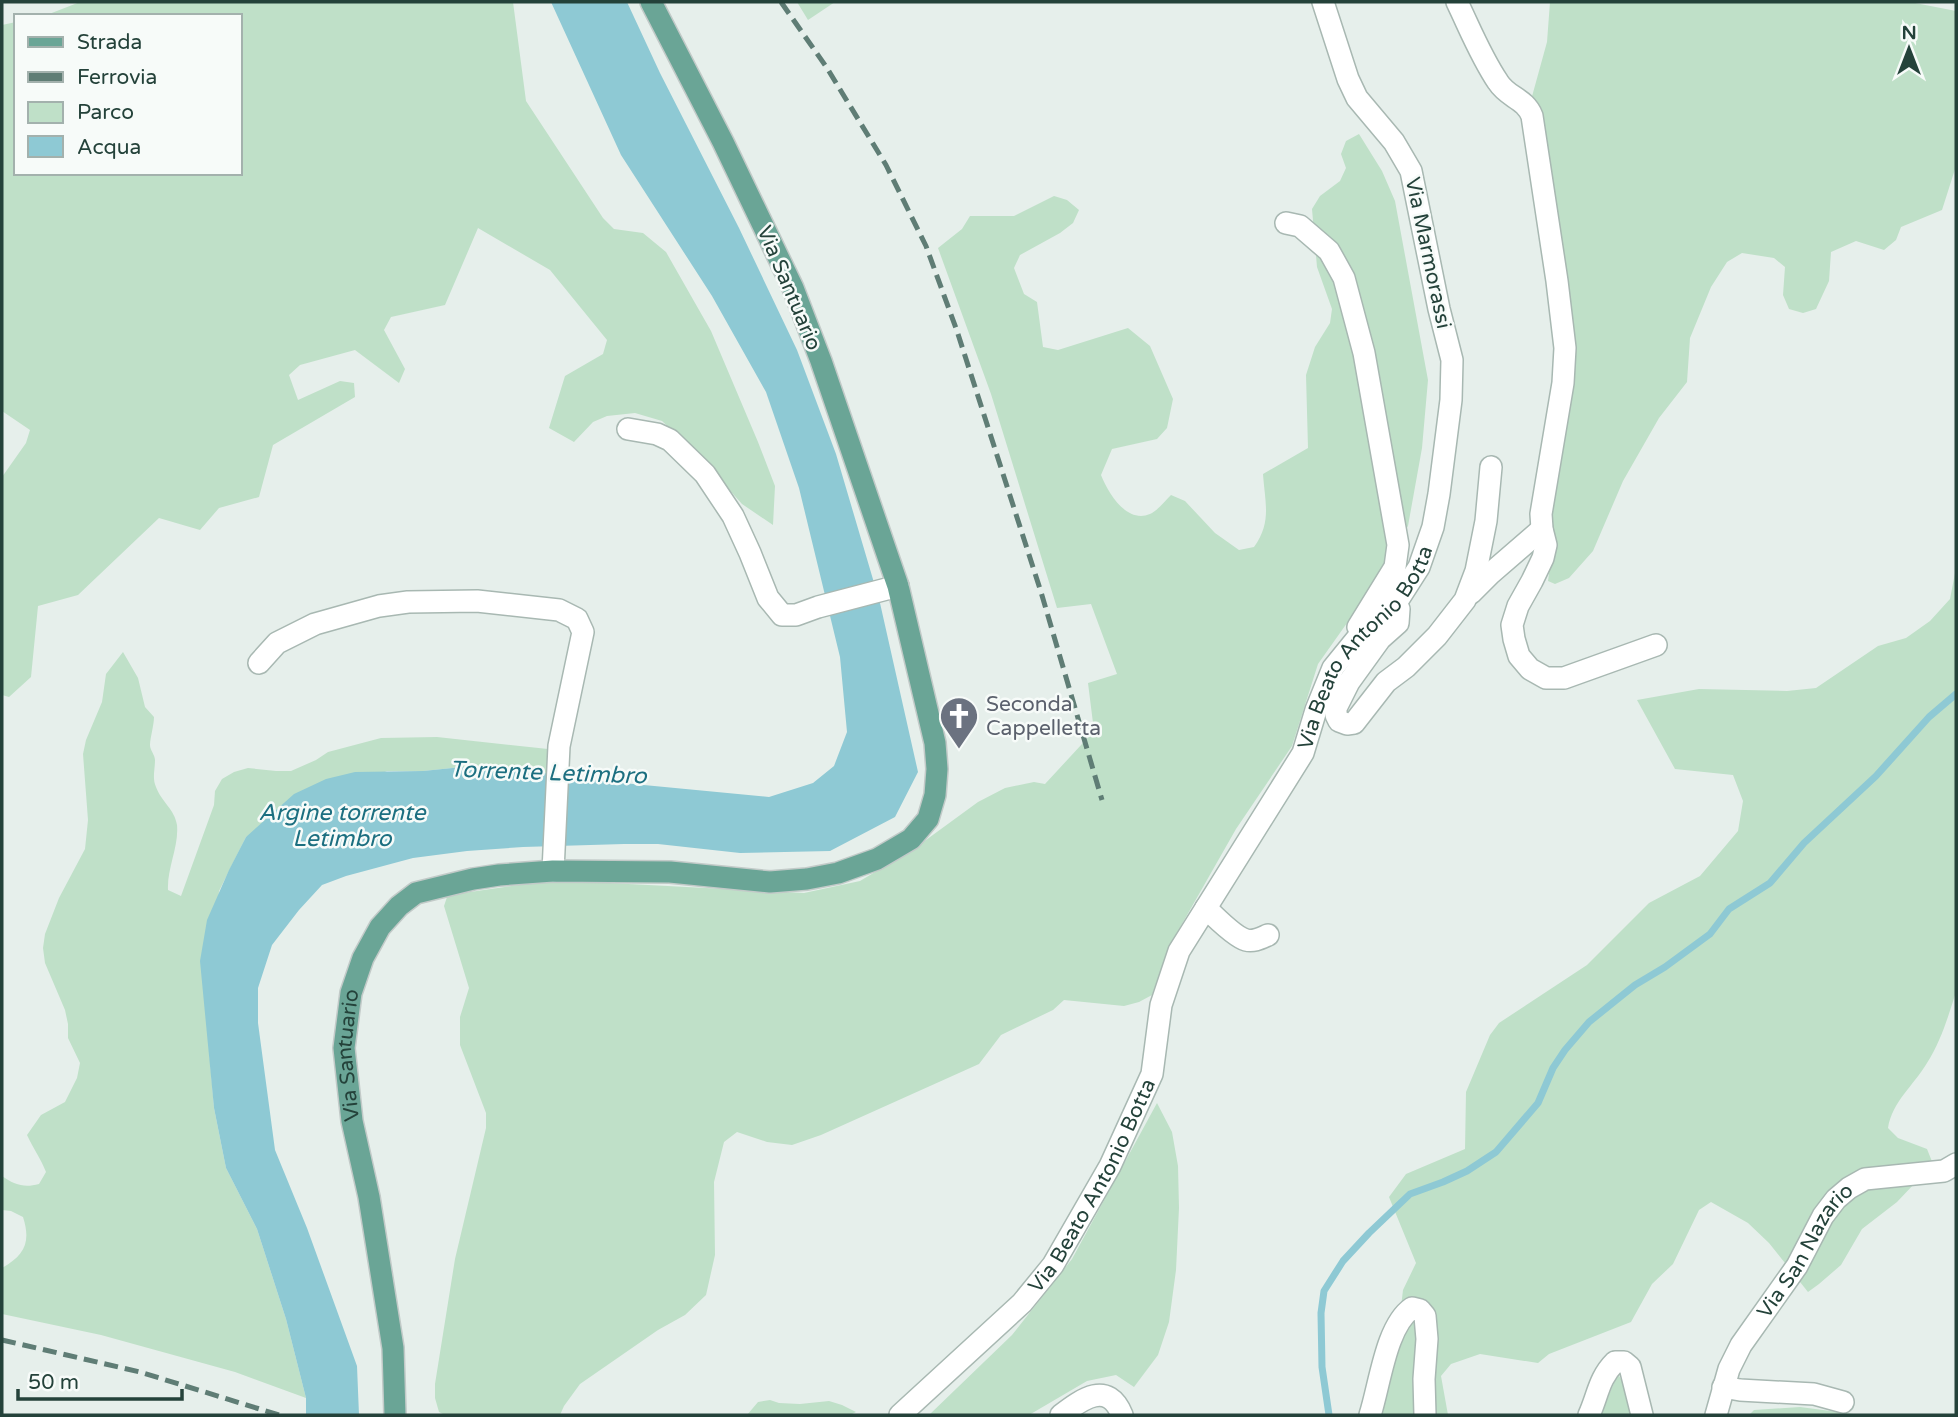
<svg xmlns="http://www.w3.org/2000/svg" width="1958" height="1417" viewBox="0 0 1958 1417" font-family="'Varela Round',sans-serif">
  <rect width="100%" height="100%" fill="#e6efeb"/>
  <path fill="#bfe0c8" d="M80,2H513L526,101L603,218L614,229L643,233L666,252L711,331L758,442L775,486L773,525L742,504L700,457L662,421L635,413L607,416L593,422L574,442L549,428L565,376L603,354L607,340L550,270L478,228L445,305L391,317L384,330L405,369L399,383L355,350L300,365L289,375L298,400L340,381L354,383L355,397L273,445L259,497L219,508L200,530L159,518L78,595L38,606L31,677L9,697L2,695V477L26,443L30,430L2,411V25L16,22V173H240V16H44Z
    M797,2H835L808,20Z
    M1550,2H1910L1956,11V166L1942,210L1901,227L1896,240L1884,250L1856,241L1831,252L1829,281L1816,309L1803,313L1789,309L1783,295L1785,267L1774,258L1742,253L1727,262L1711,287L1690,338L1687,382L1659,418L1623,481L1593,551L1569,578L1555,584L1548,581L1554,537L1551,523L1575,376L1570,303L1528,111L1547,42Z
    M1359,134L1382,171L1395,201L1428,380L1422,448L1408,526L1364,599L1318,664L1292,746L1236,829L1170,945L1152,995L1139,1002L1124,1006L1064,1000L1053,1010L1001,1035L979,1064L821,1135L792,1145L767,1142L737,1132L724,1142L714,1182L715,1255L706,1295L685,1315L658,1330L580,1384L564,1406L560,1415H445L439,1412L435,1398V1384L455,1259L486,1128V1113L460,1045V1017L469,988L444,906L447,897L463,893L532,883L590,882L804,893L860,881L915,848L978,802L1005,788L1034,782L1045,784L1094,731L1088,683L1117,674L1091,604L1057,608L991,394L938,248L962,229L970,216H1014L1054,196L1067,200L1079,210L1073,223L1060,233L1020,255L1014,268L1024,294L1037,302L1043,347L1058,350L1128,328L1150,346L1173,399L1167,428L1157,439L1112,449L1101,475C1108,492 1126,524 1150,514C1157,511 1165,501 1171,495L1185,501L1215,533L1239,550L1254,547C1272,522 1265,503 1263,474L1308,448L1306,375L1315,347L1330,323L1332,309L1317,267L1312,209L1320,196L1340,181L1346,168L1341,154L1346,141Z
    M1956,568V992C1948,1017 1941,1041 1927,1063C1914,1085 1892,1102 1888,1128L1898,1138L1927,1149L1933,1164L1897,1202L1862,1229L1841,1265L1819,1284L1808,1292L1769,1243L1748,1223L1711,1202L1699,1210L1673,1264L1652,1284L1631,1322L1549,1354L1538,1363L1480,1354L1451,1364L1441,1376L1448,1415H1377L1398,1332L1403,1290L1416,1263L1389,1197L1406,1174L1465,1149L1466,1092L1490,1035L1499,1023L1587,965L1649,903L1700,876L1738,831L1743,801L1733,775L1675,769L1637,700L1699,689L1787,691L1816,688L1878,646L1906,638L1930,621L1950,599Z
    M123,652L138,678L145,707L154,717C154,725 150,738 150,745C150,750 155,755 155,760C155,770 152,778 156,787C161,801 175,810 177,825C179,847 167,868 168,890L181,896L214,805L215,791L222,779L234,772L248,768L276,771H291L316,760L328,752L381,738L437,737L548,749L547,773L462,767L423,771H387L246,837L219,891L208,1037L214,1108L226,1168L257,1229L286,1319L306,1398L235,1372L101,1335L2,1314V1268C25,1255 31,1242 23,1217L11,1211L2,1210V1176C15,1185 24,1188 39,1184L46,1172C41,1159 33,1148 27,1135L41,1115L65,1102L77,1078L80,1063L68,1038V1024L65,1010L45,963L43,948L45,934L59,898L85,849L88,820L83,754L86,740L102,702L106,674Z
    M1157,1103L1172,1132L1178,1166L1179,1208L1176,1270L1169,1322L1158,1355L1134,1387L1116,1375L1087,1381L1029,1415H929L1012,1335L1072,1259Z
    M1618,1374L1626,1388L1633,1415H1600Z
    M770,1400L779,1403L800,1404L829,1401L842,1405L856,1412L850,1415H747L758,1402Z
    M1800,1407L1861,1415H1749L1754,1410Z"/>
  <path fill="#8ec9d4" d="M551,2H627L660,73L739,228L797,350L836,454L880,603L918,772L895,817L830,851L740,853L658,844H624L523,847L467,851L413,858L346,876L322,885L299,910L272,945L258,988V1023L275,1150L307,1228L357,1366L359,1415H306V1398L286,1319L257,1229L226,1168L214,1108L200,961L207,920L229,870L246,837L294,794L326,779L355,772L423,771L462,767L532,771L581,779L769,797L813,783L834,766L847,732L840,657L799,488L766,392L712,296L621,155Z"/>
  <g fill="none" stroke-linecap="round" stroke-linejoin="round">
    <path stroke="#8ec9d4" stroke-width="7" d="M1329,1415L1322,1367L1321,1313L1324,1291L1343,1261L1369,1233L1410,1194L1443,1182L1467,1171L1496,1152L1538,1103L1553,1068L1565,1050L1589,1022L1635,985L1665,967L1710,934L1729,909L1770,883L1804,843L1876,776L1929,717L1956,694"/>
    <g stroke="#a8b8b2" stroke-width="24">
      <g id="minor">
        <path d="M1457,2C1470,29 1481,57 1498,82C1508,98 1525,98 1532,116L1557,281L1565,348L1563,383L1541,514L1542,529L1546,545L1543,558L1532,581L1518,606L1512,625L1514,639L1519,656L1530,669L1546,678H1564L1656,645"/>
        <path d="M1286,223L1300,226L1329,251L1344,278L1364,353L1398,545L1395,567L1358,627"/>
        <path d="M628,429L657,434L670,440L705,474L733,516L750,553L768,598L782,615H796L818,607L898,586"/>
        <path d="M1471,593L1490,574L1542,529"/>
        <path d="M1396,603L1399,609L1398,623L1380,639L1349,682L1336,708V715L1339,721L1347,724L1354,723L1386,682L1406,667L1437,636L1465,600L1476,571L1486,521L1491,467"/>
        <path d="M259,663L277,643L315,624L379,606L408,602L477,601L559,610L577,619L583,632L559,746L553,871"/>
        <path d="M1206,908C1215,917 1235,937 1246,940C1254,942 1261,938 1268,935"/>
        <path d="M1723,1387L1740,1390L1814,1394L1843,1402"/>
        <path id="s1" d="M900,1415L1022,1303L1053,1265L1110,1166L1152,1074L1161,1005L1179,951L1303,753L1316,710L1333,668L1359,636L1396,603L1419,567L1433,527L1439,494L1451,400L1452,360L1439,309L1411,171L1394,142L1357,98L1348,79L1323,2"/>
        <path d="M1061,1415C1082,1399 1108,1380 1122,1415"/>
        <path d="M1370,1415C1380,1384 1386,1326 1412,1308L1420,1310L1425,1316L1427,1339L1424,1379L1425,1415"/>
        <path d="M1589,1415C1598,1395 1599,1378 1615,1362H1624L1630,1367L1642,1415"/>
        <path id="s2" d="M1716,1415L1729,1369L1741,1345L1797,1266L1823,1216L1836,1199L1849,1188L1865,1179L1944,1171L1956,1164"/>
      </g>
    </g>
    <g stroke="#c2cac8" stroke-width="24">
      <g id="major">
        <path id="s3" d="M395,1415L393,1348L369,1197L352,1121L344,1048L351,993L363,958L380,927L399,906L416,893L473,879L499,875L553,871L670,872L770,882L807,879L838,873L877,859L911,839L928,819L935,795L937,769L935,743L898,586L821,361L793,288L723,142L651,2"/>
      </g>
    </g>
    <use href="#minor" stroke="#fff" stroke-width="21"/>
    <use href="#major" stroke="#6aa596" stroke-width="21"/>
    <path stroke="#5f7d75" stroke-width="5" stroke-dasharray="14 7" stroke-linecap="butt" d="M781,2L827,68L886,165L926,246L957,331L1041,592L1102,800
      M2,1340L140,1372L279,1415"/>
  </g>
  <defs>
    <g id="church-pin" transform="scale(2.0125)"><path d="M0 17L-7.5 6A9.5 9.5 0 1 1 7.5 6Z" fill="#6b7280" stroke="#f7fbf9"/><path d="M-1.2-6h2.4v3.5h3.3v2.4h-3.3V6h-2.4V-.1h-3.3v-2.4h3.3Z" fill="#fff"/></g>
  </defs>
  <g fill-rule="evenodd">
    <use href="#church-pin" x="959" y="716"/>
  </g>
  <g text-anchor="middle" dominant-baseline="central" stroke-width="5" stroke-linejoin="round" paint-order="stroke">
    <g font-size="21" fill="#24423a" stroke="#f7fbf9">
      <text transform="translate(1428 253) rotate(78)">Via Marmorassi</text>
      <text transform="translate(789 288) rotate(67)">Via Santuario</text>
      <text stroke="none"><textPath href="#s1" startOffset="915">Via Beato Antonio Botta</textPath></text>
      <text stroke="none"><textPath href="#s3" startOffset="364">Via Santuario</textPath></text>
      <text stroke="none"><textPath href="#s1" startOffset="303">Via Beato Antonio Botta</textPath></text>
      <text stroke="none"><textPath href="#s2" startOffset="189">Via San Nazario</textPath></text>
    </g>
    <g font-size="21" fill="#5b616d" stroke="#f7fbf9" text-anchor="start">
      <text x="986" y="704">Seconda<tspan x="986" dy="24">Cappelletta</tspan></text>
    </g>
    <g font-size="23" font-style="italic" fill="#1c6f80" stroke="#f7fbf9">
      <text transform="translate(548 773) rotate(2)">Torrente Letimbro</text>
      <text x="342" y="813">Argine torrente<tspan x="342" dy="26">Letimbro</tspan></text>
    </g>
  </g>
  <rect width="1958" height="1417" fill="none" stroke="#24423a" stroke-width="7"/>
  <rect x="14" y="14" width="228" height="161" fill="#f7fbf9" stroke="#a3b1ad" stroke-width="2"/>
  <rect x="28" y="37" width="35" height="10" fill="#6aa596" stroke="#a3b1ad" stroke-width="2"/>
  <text x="77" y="49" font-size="21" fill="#24423a">Strada</text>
  <rect x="28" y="72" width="35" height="10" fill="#5f7d75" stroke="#a3b1ad" stroke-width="2"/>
  <text x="77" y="84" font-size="21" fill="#24423a">Ferrovia</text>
  <rect x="28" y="102" width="35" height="21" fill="#bfe0c8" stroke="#a3b1ad" stroke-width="2"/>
  <text x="77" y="119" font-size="21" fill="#24423a">Parco</text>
  <rect x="28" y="136" width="35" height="21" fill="#8ec9d4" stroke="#a3b1ad" stroke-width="2"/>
  <text x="77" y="154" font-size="21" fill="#24423a">Acqua</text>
  <g transform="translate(1909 49)" stroke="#f7fbf9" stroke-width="5" paint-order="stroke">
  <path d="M0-5L12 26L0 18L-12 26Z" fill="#24423a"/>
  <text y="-10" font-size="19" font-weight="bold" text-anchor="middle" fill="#24423a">N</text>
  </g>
  <path d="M18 1389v10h164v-10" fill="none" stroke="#24423a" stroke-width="3.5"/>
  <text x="28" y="1389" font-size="21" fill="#24423a" stroke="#f7fbf9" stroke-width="5" paint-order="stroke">50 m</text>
</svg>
